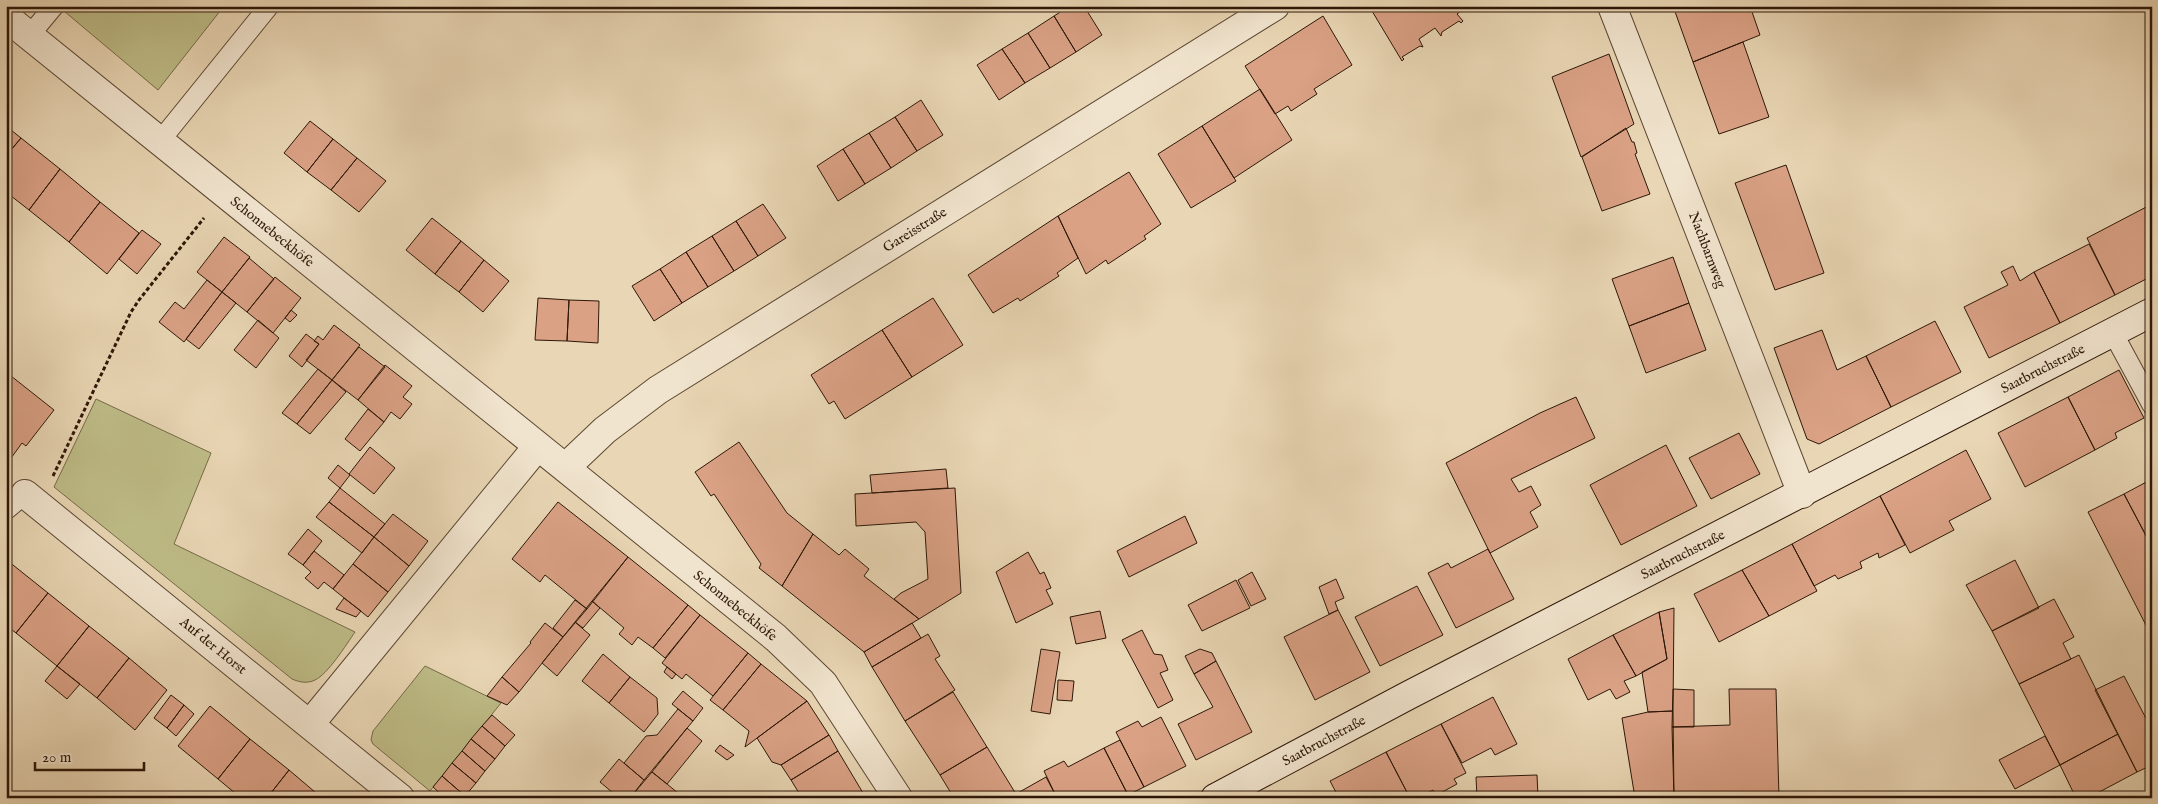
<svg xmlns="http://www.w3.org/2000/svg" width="2158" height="804" viewBox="0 0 2158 804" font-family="'IM FELL English',serif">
  <rect width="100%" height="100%" fill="#e9d6b4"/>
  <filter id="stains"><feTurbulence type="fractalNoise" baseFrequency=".004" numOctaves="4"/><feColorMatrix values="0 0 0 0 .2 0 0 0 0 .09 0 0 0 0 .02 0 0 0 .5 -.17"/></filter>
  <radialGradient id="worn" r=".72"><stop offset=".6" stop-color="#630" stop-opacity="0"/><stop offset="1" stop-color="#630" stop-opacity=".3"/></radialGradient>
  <path fill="#bebc87" stroke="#766a48" d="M58,6H224L158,90Z
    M96,399L211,453L174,544L355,632C346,645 328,674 315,680C307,684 299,682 292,679L54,487Z
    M425,666L501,703L430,791L373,744L371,740L373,731Z"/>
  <path fill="#daa185" stroke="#2d1708" d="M1070,6H1084L1102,35L1076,52L1054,16Z
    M1369,6H1468L1457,14L1463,21L1461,23L1459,21L1442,32L1441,36L1435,28L1419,39L1423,47L1420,46L1402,57L1404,59L1402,61Z
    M1673,6H1750L1760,35L1693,62Z
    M1054,16L1076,52L1050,68L1028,33Z
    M1323,16L1352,65L1314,89L1317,94L1291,111L1288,106L1275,114L1245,66Z
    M1028,33L1050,68L1025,83L1002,49Z
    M1743,42L1769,117L1719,134L1693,62Z
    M1002,49L1025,83L999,100L977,65Z
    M1609,54L1634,124L1581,157L1552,77Z
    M1260,89L1292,140L1234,178L1202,126Z
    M921,100L943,135L917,151L895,117Z
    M895,117L917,151L891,168L869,133Z
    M310,121L333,139L307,172L284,153Z
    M6,126L21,138L6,156Z
    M1202,126L1236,181L1191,208L1158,154Z
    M1626,128L1632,142H1634L1637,153L1635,154L1650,194L1602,211L1582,157Z
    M869,133L891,168L865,184L843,149Z
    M21,138L60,169L29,210L6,192V156Z
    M333,139L357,158L331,190L307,172Z
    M843,149L865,184L838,201L817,166Z
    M357,158L386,181L359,212L331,190Z
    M1786,165L1824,273L1775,290L1735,183Z
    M60,169L100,202L69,242L29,210Z
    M1129,172L1161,224L1144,236L1146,239L1108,264L1106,260L1086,274L1058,216Z
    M100,202L139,233L107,274L69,242Z
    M763,204L786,238L758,256L736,221Z
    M2152,204V276L2115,295L2087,238Z
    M1058,216L1078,258L1057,273L1059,276L1020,301L1018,298L993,313L968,275Z
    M432,218L461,241L435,274L406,250Z
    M736,221L758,256L734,271L712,236Z
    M142,230L161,244L137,274L119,259Z
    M712,236L734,271L708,287L686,252Z
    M224,237L250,257L222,292L197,272Z
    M461,241L484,260L459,292L435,274Z
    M2089,244L2115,295L2060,323L2034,272Z
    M686,252L708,287L682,303L660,269Z
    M1673,257L1689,303L1629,326L1612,279Z
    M249,258L274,279L247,312L222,292Z
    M484,260L509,281L483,312L459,292Z
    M2013,266L2020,281L2034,272L2060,323L1989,358L1964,307L2008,285L2001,272Z
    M660,269L682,303L654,321L632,286Z
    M275,277L301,298L273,333L247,312Z
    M207,280L222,292L184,342L159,322L175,302L184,309Z
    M222,292L236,303L199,349L186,339Z
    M538,298L569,300L567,341L535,340Z
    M933,298L963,345L912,377L882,330Z
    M569,300L599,301L598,343L567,341Z
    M1689,303L1706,350L1646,373L1629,326Z
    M291,310L297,315L290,322L285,318Z
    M258,320L279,338L256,368L234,350Z
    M1935,321L1961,372L1891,407L1866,356Z
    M334,325L360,345L332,380L306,360L319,344L314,341L318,336L323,340Z
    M882,330L912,377L845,419L834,401L829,404L811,375Z
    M1822,330L1837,370L1866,356L1891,407L1819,444L1807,439L1774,348Z
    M306,334L319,344L302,367L289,356Z
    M359,347L385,367L358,400L332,380Z
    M385,365L412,386L403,397L412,404L400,419L391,412L384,422L358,400Z
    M318,369L332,380L297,424L282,413Z
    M2119,370L2144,418L2115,433L2117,438L2095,450L2068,397Z
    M6,372L54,410L26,446L22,443L6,465V416L8,414L6,413Z
    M332,380L346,392L310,434L297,424Z
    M1576,397L1595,438L1511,479L1519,492L1531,486L1541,505L1530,512L1538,527L1490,553L1446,463L1540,413Z
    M2068,397L2095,450L2025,487L1998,433Z
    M368,409L384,422L360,451L345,439Z
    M1739,433L1760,474L1711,499L1689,458Z
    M739,442L787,513L813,534L782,586L759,568L761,564L714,494L711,496L695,472Z
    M1666,445L1697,506L1621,545L1590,485Z
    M370,447L395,468L374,494L349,474Z
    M1966,450L1991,499L1949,521L1954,530L1910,553L1880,496Z
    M338,465L350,475L340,488L328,478Z
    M946,469L948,488L872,493L870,475Z
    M2152,479V547L2124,494Z
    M340,488L385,524L374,537L329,502Z
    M955,488L961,593L919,619L894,599L901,593L928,579L925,532L916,522L856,526L855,494Z
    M2124,494L2152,547V637L2088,512Z
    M1880,496L1905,545L1879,558L1878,553L1860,562L1862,568L1838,579L1835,575L1814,586L1792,544Z
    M329,502L374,537L362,553L316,517Z
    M558,502L628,557L587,609L545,575L540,582L512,559Z
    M393,514L428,541L409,566L374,537Z
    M1185,516L1197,543L1129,577L1117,551Z
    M308,529L322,541L303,565L288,554Z
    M813,534L839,555L845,549L869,569L864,576L919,619L864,652L782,586Z
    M374,537L409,566L388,592L353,564Z
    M1792,544L1817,591L1769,616L1742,570Z
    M1488,549L1514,599L1456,628L1428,573L1448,563L1451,568Z
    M314,551L344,575L333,589L324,582L318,589L305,578L311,572L303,565Z
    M1028,552L1040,574L1044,572L1051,588L1046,590L1053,604L1016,623L996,572Z
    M628,557L688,605L653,648L638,637L632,645L619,634L624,628L592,601Z
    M2015,560L2039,608L1992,631L1966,585Z
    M8,561L48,593L16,633L6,625Z
    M353,564L388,592L368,617L333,589Z
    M1742,570L1769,616L1719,642L1694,594Z
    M1252,572L1266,599L1251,606L1238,580Z
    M1336,579L1344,598L1335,602L1338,610L1329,614L1319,587Z
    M1236,580L1250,608L1202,631L1188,605Z
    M1417,586L1443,635L1380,666L1355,617Z
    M48,593L89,626L57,666L16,633Z
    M344,598L361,611L356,617L336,609Z
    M2054,599L2074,637L2063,643L2071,659L2019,684L1992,631Z
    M575,600L587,609L563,637L553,628Z
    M592,601L600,608L583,628L575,622Z
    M688,605L700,615L665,658L653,648Z
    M1674,608L1673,711L1648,712L1642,672L1667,659L1659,612Z
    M1338,610L1370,672L1315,700L1284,637Z
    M1100,611L1106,638L1076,644L1070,617Z
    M1659,612L1667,659L1636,676L1613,635Z
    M700,615L748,653L713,696L686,674L682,679L662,663Z
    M575,622L590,635L557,676L542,663Z
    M545,623L563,637L519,692L502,677L531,643L530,642Z
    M912,623L921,638L872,667L864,652Z
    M89,626L129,658L97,698L57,666Z
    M1142,630L1154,654L1162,655L1168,670L1160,673L1173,700L1158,708L1122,640Z
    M928,634L940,656L935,659L955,690L905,721L872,667Z
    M1613,635L1636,676L1624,681L1630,692L1616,699L1610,689L1588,700L1568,659Z
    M1041,649L1060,652L1050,714L1031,711Z
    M1200,649L1212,653L1216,661L1194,674L1185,656Z
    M748,653L761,664L723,710L710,700Z
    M603,654L630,677L609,703L582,681Z
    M2079,655L2118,734L2060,765L2019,684Z
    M129,658L167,690L135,730L97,698Z
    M1216,661L1252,732L1196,760L1178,724L1213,707L1194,674Z
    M761,664L807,701L745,747L749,731L723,710Z
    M57,666L80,684L67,699L45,681Z
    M667,667L676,674L672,679L664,672Z
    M2124,676L2152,730V765L2137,772L2095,690Z
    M502,677L519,692L507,705L487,696Z
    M630,677L657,698L658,714L644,732L609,703Z
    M1058,680L1074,681L1072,701L1057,700Z
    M1673,689L1694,690V727H1672Z
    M1729,689H1776L1779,798H1674L1672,727L1730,725Z
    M683,691L703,708L693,721L672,704Z
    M953,692L987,747L940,775L905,721Z
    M171,695L184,705L167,728L154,718Z
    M1493,697L1517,744L1495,755L1491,748L1462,763L1441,724Z
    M807,701L829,735L781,765L772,762L757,738Z
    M184,705L194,714L176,736L167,728Z
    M210,706L250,739L218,779L178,746Z
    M678,709L693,721L644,780L624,763L646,736L657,735Z
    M1673,711L1674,798H1635L1622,718L1648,712Z
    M492,715L515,735L505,746L482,726Z
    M1161,717L1186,766L1144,787L1116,732L1138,721L1142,727Z
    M1441,724L1466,773L1454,779L1457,784L1435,796L1433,790L1418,798H1410L1386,752Z
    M482,726L505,746L495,759L471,739Z
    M687,728L702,741L667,784L652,772Z
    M2118,734L2137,772L2088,798H2076L2060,765Z
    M829,735L838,751L791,780L781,765Z
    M2045,736L2060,765L2015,789L1999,760Z
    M250,739L289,770L267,798H241L218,779Z
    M471,739L495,759L485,771L462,751Z
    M1120,740L1144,787L1128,795L1104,748Z
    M720,745L734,755L727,760L715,751Z
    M987,747L1016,794L1046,777L1057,798H954L940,775Z
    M1104,748L1128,795L1122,798H1057L1044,771L1064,761L1068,767Z
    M462,751L485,771L476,783L452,763Z
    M838,751L866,798H802L791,780Z
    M1386,752L1410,798H1339L1330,781Z
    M619,759L644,780L630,798H619L600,782Z
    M452,763L476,783L465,796L442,776Z
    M289,770L322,798H267Z
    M652,772L667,784L684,798H630Z
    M1537,775L1538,797L1477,798L1476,777Z
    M442,776L465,796L463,798H445L433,787Z"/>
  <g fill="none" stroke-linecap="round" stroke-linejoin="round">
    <g stroke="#5c4733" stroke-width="21">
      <path id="service" d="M29,36L54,6
        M160,141L269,6
        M2113,333L2152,405
        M6,510L25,494"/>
    </g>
    <g stroke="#5c4733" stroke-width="30">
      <path id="minor" d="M1612,6L1802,494
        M566,467L605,430L658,390L1275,6
        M25,494L400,798
        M310,724L537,447"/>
    </g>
    <g stroke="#5c4733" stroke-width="30">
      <path id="tertiary" d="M6,17L776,638L823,683L898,798"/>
    </g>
    <g stroke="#2d1708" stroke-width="30">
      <path id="secondary" d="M1215,798L1409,695L2152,312"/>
    </g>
    <path stroke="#2d1708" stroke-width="3" stroke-dasharray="4 2.5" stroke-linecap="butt" d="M53,476L131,312L139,300L204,218"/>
    <use href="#service" stroke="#f1e4ce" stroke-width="19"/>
    <use href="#minor" stroke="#f1e4ce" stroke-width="28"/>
    <use href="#tertiary" stroke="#f1e4ce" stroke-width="28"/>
    <use href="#secondary" stroke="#f1e4ce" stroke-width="28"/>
  </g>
  <g text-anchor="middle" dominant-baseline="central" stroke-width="4" stroke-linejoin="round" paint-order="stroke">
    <g font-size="14" fill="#2d1708" stroke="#f1e4ce">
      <text transform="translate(915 230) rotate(-32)">Gareisstraße</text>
      <text transform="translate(272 232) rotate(39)">Schonnebeckhöfe</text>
      <text transform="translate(1707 250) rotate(69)">Nachbarnweg</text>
      <text transform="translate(2043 369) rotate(-27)">Saatbruchstraße</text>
      <text transform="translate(1683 555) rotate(-27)">Saatbruchstraße</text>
      <text transform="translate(735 606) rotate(39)">Schonnebeckhöfe</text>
      <text transform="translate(213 646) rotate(39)">Auf der Horst</text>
      <text transform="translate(1324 741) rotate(-28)">Saatbruchstraße</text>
    </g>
  </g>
  <rect width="2158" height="804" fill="none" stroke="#e9d6b4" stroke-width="25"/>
  <rect x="8" y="8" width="2143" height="789" fill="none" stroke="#2d1708" stroke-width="2.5"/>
  <rect x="12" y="12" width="2133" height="779" fill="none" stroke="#2d1708"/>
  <path d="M35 762v8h109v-8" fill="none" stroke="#2d1708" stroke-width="2.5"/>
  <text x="42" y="762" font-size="15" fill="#2d1708" stroke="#f1e4ce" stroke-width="4" paint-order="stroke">20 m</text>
  <rect width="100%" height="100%" filter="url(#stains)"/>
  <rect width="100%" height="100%" fill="url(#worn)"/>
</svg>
